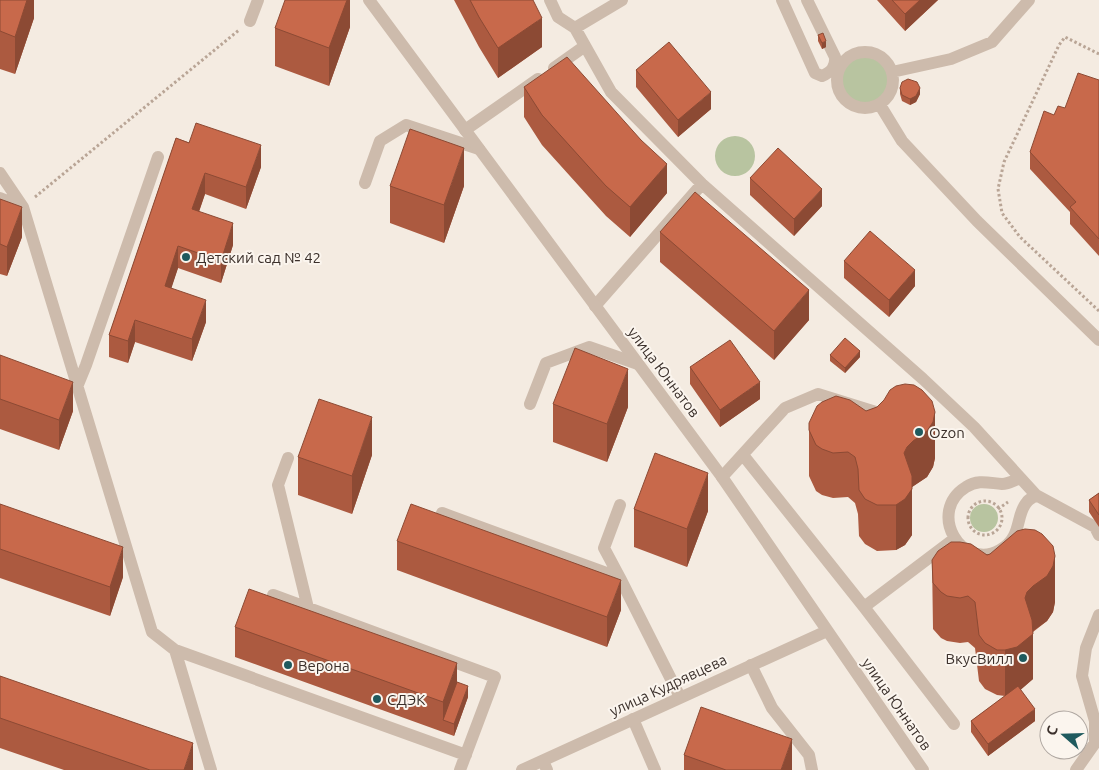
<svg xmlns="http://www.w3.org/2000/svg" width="1099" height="770" viewBox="0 0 1099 770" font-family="Ubuntu,sans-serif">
  <rect width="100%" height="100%" fill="#f4ebe1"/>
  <path fill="#b8c4a0" d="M842 80a23 23 0 1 1 46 0a23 23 0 1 1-46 0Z
    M715 156a20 20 0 1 1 40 0a20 20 0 1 1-40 0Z
    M970 518a14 14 0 1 1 28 0a14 14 0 1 1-28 0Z"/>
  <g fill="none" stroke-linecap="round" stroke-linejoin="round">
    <path stroke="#b9a596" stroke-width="3" stroke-dasharray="2.5 2.5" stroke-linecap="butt" d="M1099,54L1065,37L1059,45L1004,162L998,189L1002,213L1020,237L1099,311
      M35,197L239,30
      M968 518a17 17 0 1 1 34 0a17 17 0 1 1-34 0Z
      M998,509L1008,502"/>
    <path stroke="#cdbbac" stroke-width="12" d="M550,0L558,17L575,28L611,92L702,184L923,379L974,427L1036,495L1095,527L1099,535
      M782,0L815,73L822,76C831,72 836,67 835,57L807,0
      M250,21L258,0
      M575,28L622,0
      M837 80a28 28 0 1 1 56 0a28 28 0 1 1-56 0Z
      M554,68L585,46
      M892,72L951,59L992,42L1029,0
      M880,105L902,141L977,221L1099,340
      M465,130L538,79
      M0,173L23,207
      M365,183L380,141L406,125L479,149
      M0,198L23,207L152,632L175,650L211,770
      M595,306L702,184
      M75,386L77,387L86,365L158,157
      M530,404L546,363L589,347L638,364
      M743,455L864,607L954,724
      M288,458L278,485L308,608
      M722,477L785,408L818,394L879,413L884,410
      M1020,478C1015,480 1008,484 1002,484C989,483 978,479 966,487C926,512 962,572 1000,550C1023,537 1015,515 1027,502C1029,499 1034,497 1036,495
      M442,513L620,578L680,697
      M620,578L604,548L620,505
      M273,595L495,677L460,770
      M864,607L954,539
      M175,650L466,755
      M751,665L772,708L809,755L812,770
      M633,719L655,770
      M543,761L547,770
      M1076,770L1095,743V721L1082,676L1086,648L1099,615"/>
    <path stroke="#cdbbac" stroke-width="12" d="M369,0L722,477L923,770
      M522,770L827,631"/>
  </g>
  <path fill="#ac5a40" d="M0,0H34V18L15,74L0,69Z
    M350,0V27L329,86L275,66V28Z
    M454,0H533L542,47L498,78L479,47Z
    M877,0H938L905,31Z
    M818,35L826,47L822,49L818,41Z
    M636,70L711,109L678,137L636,87Z
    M1099,80V256L1070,224V212L1030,169V152L1054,115L1065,108Z
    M524,87L641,140L667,193L630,237L606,216L542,145L524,117Z
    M900,88L920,94L916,102L910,105L902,101L900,94Z
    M176,138L261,167L246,209L205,194L199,212L233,245L221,283L178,268L171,288L206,322L192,361L135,342L128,363L109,357V335Z
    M750,178L822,206L794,236L750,195Z
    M390,186H464L444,243L390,223Z
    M0,199L22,237L7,276L0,274Z
    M660,232L809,320L774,360L660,262Z
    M844,261L915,286L889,317L844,278Z
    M0,355L73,411L59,450L0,429Z
    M830,355L860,357L845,373L830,361Z
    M690,367L760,399L720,427L690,384Z
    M553,404L628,407L607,462L553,442Z
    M877,407L935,458L933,467L927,477L912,487V535L905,545L896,550L877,551L865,544L859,536L858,514L855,503L848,497L833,498L822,495L816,491L809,476V423L866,411Z
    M372,455L352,514L298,495V457Z
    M1099,493V527L1089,512V500Z
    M0,504L123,577L110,616L0,578Z
    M634,509L708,511L687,567L634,547Z
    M397,541L621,610L607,647L397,570Z
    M990,554L1055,602L1053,612L1047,621L1033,632V679L1020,690L1035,721L988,756L971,732V721L1005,696L997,695L985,689L979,681L975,648L968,642L960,643L947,641L941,638L933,629L932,560Z
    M235,627L457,682L468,697L454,736L235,657Z
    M0,676L193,770H64L0,748Z
    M684,755L792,770H684Z"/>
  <path fill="#8c4a34" d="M27,0H34V18L15,74V37Z
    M347,0H350V27L329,86V48Z
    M920,0H938L905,31V14Z
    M542,18V47L498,78V48Z
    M826,41V47L822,49V43Z
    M920,88V94L916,102L910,105V99Z
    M711,92V109L678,137V120Z
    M261,145V167L246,209V187Z
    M464,148V186L444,243V205Z
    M667,164V193L630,237V207Z
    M205,173V194L192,231V209Z
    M822,189V206L794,236V219Z
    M22,207V237L7,276V247Z
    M233,223V245L221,283V261Z
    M178,246V268L165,308V286Z
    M915,270V286L889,317V300Z
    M809,290V320L774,360V331Z
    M206,300V322L192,361V339Z
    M135,320V342L128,363V341Z
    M860,351V357L845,373V368Z
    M628,369V407L607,462V424Z
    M73,382V411L59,450V420Z
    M760,382V399L720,427V410Z
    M935,412V458L933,467L927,477L912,487V535L905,545L896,550V505L904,453L907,447Z
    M372,417V455L352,514V476Z
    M708,473V511L687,567V529Z
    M123,547V577L110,616V587Z
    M1055,556V602L1053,612L1047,621L1033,631L1027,637L1033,634V679L1017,693L1005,696V650L1027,592Z
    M621,580V610L607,647V617Z
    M457,663V693L443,720V702Z
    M468,686V697L454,736V724Z
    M1035,709V721L988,756V744Z
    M792,739V770H781Z
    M193,743V770H184Z"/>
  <path fill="#c8694b" stroke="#8c4a34" d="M0,0H27L15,37L0,31Z
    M285,0H347L329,48L275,28Z
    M470,0H533L542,18L498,48L479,17Z
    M892,0H920L905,14Z
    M823,33L826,41L822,43L818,35Z
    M669,42L711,92L678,120L636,70Z
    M567,57L641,140L667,164L630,207L606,186L542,115L524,87Z
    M1078,73L1099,80V239L1070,207L1076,202L1030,152L1044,111L1054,115L1058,106L1065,108Z
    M908,79L917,82L920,88L916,96L910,99L902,95L900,88L902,82Z
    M196,123L261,145L246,187L205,173L192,209L233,223L221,261L178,246L165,286L206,300L192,339L135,320L128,341L109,335L176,138L189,143Z
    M410,129L464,148L444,205L390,186Z
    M778,148L822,189L794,219L750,178Z
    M695,192L809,290L774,331L660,232Z
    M0,199L22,207L7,247L0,244Z
    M870,231L915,270L889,300L844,261Z
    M845,338L860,351L845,368L830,355Z
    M730,340L760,382L720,410L690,367Z
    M575,348L628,369L607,424L553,404Z
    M0,355L73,382L59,420L0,399Z
    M905,384L914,385L922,390L932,401L935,412L933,422L927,431L913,441L907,447L904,453L912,476V489L905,499L896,505H877L865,499L859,490L858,469L855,457L848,452L833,453L822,449L816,445L809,430V423L817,406L822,402L836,396L850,400L866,411L877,407L884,400L890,390L896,386Z
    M319,399L372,417L352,476L298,457Z
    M655,453L708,473L687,529L634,509Z
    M1099,493V515L1089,500Z
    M0,504L123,547L110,587L0,549Z
    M411,504L621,580L607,617L397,541Z
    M1025,529L1035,530L1042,534L1053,546L1055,556L1053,566L1047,576L1033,586L1027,592L1025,598L1032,620L1033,634L1017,647L1005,650H997L985,643L979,635L975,602L968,596L960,598L947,596L941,592L933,583L932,560L938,551L951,542H960L971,544L987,555L990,554L1017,531Z
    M249,589L457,663L443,702L235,627Z
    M0,676L193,743L184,770H150L0,718Z
    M457,682L468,686L454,724L443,720Z
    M1018,686L1035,709L988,744L971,721Z
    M701,707L792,739L781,770H726L684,755Z"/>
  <g fill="#1f5a5e" stroke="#fbf5ee" stroke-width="2">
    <circle cx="186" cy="257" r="5"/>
    <circle cx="919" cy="432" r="5"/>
    <circle cx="1023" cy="658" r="5"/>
    <circle cx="288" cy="665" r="5"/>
    <circle cx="377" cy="699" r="5"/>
  </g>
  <g text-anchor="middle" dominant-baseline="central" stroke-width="4" stroke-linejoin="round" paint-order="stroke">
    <g font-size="15" fill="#3b302b" stroke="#fbf5ee" text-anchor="start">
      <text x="196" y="257">Детский сад № 42</text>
      <text x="929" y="432">Ozon</text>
      <text x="1013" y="658" text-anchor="end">ВкусВилл</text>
      <text x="298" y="665">Верона</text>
      <text x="387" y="699">СДЭК</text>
    </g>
    <g font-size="15" fill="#3b302b" stroke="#fbf5ee">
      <text transform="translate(664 372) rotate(53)">улица Юннатов</text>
      <text transform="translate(668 685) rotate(-25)">улица Кудрявцева</text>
      <text transform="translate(897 704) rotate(55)">улица Юннатов</text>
    </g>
  </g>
  <g transform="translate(1064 735) rotate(290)"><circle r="24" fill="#fbf5ee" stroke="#aea6a0"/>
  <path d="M0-4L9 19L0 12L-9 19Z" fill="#1f5a5e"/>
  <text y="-8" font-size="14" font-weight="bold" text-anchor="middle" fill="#3b302b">С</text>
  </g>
</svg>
